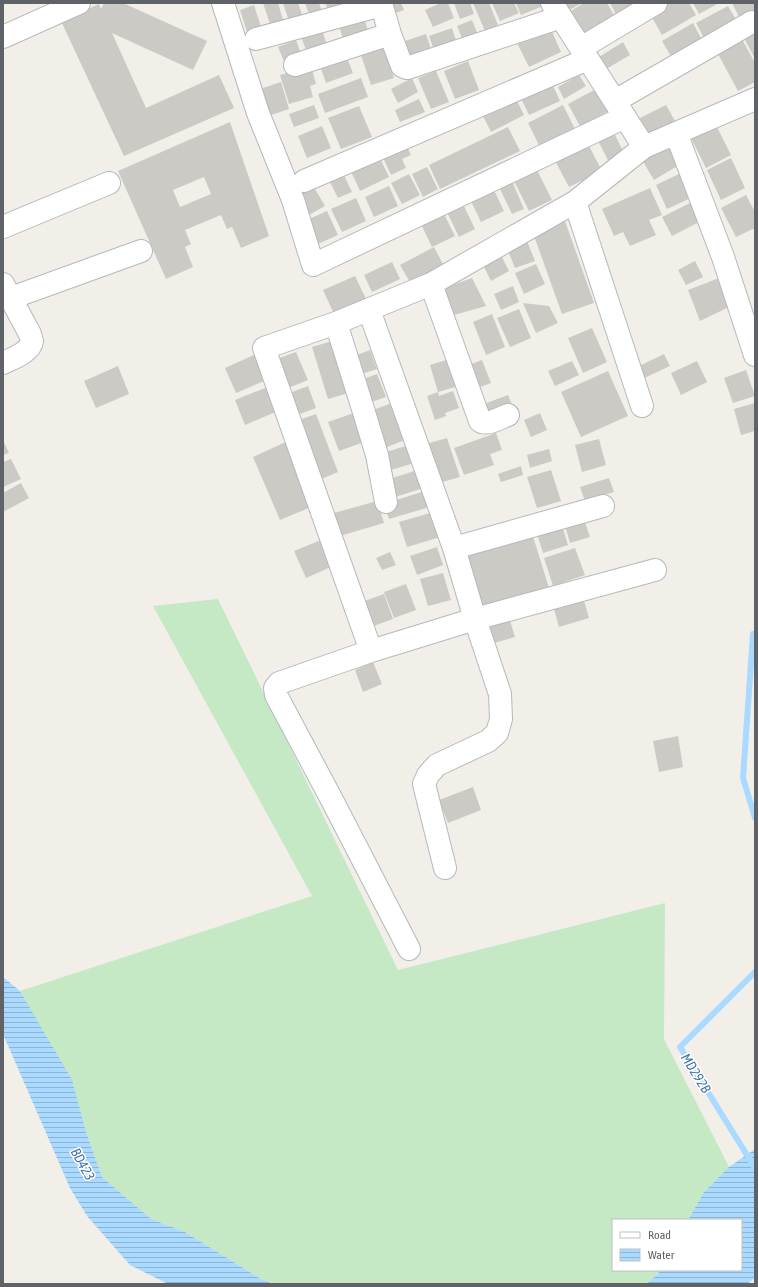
<svg xmlns="http://www.w3.org/2000/svg" width="758" height="1287" viewBox="0 0 758 1287" font-family="'Asap Condensed',sans-serif">
  <defs>
    <pattern id="water-rules" width="6" height="5" patternUnits="userSpaceOnUse"><rect width="6" height="5" fill="#aadaff"/><path d="M0 2.5h6" fill="none" stroke="#8eb4d2"/></pattern>
  </defs>
  <rect width="100%" height="100%" fill="#f1efe8"/>
  <path fill="#c5e8c5" d="M218,599L398,970L665,903L664,1039L729,1167L704,1192L688,1220H613V1270H660L658,1274L646,1284H273L261,1279L185,1232L151,1219L102,1177L86,1132L20,991L312,896L153,606Z"/>
  <path fill="url(#water-rules)" d="M3,977L20,991L72,1080L86,1132L102,1177L151,1219L185,1232L261,1279L273,1284H168L130,1265L87,1216L70,1188L3,1034Z
    M755,1149V1278L747,1284H646L658,1274L660,1270H741V1220H688L704,1192L729,1167Z"/>
  <g fill="none" stroke-linecap="round" stroke-linejoin="round">
    <path stroke="#aadaff" stroke-width="6" d="M755,634H753L743,778L755,818
      M755,972L680,1047L755,1168"/>
  </g>
  <path fill="#cccac5" fill-rule="evenodd" d="M104,3H123L207,41L193,70L112,33L146,108L219,75L234,108L124,156L61,21L99,4L101,9Z
    M263,3H278L284,23L271,27Z
    M283,3H298L305,23L291,27Z
    M305,3H319L324,18L312,22Z
    M325,3H349L331,15Z
    M383,3H401L404,10L387,16Z
    M441,3H448L454,18L433,27L425,10Z
    M454,3H470L474,14L460,19Z
    M473,3H489L498,25L485,31Z
    M492,3H514L519,13L500,21Z
    M516,3H542L543,6L521,15Z
    M558,3H582L564,13Z
    M584,3H607L618,22L580,43L564,15Z
    M610,3H640L618,18Z
    M664,3H689L696,15L662,35L649,12Z
    M693,3H719L699,14Z
    M732,3H755V13L741,21Z
    M254,5L263,33L249,38L240,10Z
    M728,6L737,21L704,38L696,23Z
    M364,18L370,37L345,45L339,26Z
    M472,20L478,35L463,41L457,26Z
    M693,23L702,40L672,58L662,41Z
    M549,25L561,52L529,67L516,41Z
    M321,26L328,49L308,56L300,33Z
    M452,28L459,50L437,58L429,36Z
    M755,30V59L743,36Z
    M426,34L433,55L403,65L396,44Z
    M296,40L303,59L286,66L278,47Z
    M743,41L755,63V82L738,91L718,54Z
    M623,42L630,55L601,72L594,60Z
    M383,47L394,78L371,85L361,55Z
    M345,53L353,73L326,83L319,63Z
    M468,61L479,90L455,99L444,71Z
    M311,66L316,84L310,86L313,97L289,104L280,75Z
    M436,71L449,102L431,109L418,78Z
    M579,75L586,86L564,99L558,87Z
    M361,78L368,97L325,113L318,94Z
    M412,78L418,92L398,103L391,89Z
    M550,79L560,101L529,115L519,94Z
    M281,82L289,109L268,116L260,89Z
    M598,88L609,111L580,126L568,104Z
    M513,93L524,115L491,132L480,110Z
    M419,99L425,112L400,122L395,110Z
    M314,105L319,118L294,127L289,114Z
    M563,105L575,129L540,147L528,123Z
    M666,105L675,121L649,135L640,118Z
    M359,106L372,137L341,149L328,118Z
    M230,122L269,236L241,248L232,227L227,229L221,215L185,230L191,244L185,247L193,267L166,279L118,171ZM204,177L211,194L180,207L173,190Z
    M715,123L731,155L706,168L690,136Z
    M322,126L331,148L307,158L298,136Z
    M508,127L520,151L440,189L429,165Z
    M613,131L625,155L609,162L597,139Z
    M404,140L411,155L402,159L406,168L391,175L380,151Z
    M586,140L602,171L569,187L553,157Z
    M668,145L679,165L654,180L642,160Z
    M378,154L389,177L360,191L349,167Z
    M731,158L745,188L721,200L707,170Z
    M535,166L552,200L529,211L512,177Z
    M427,167L438,189L423,197L412,174Z
    M343,173L352,192L338,198L329,180Z
    M681,173L693,197L667,209L656,185Z
    M409,174L420,195L402,204L391,183Z
    M512,181L524,209L512,214L499,187Z
    M312,184L325,206L309,215L296,193Z
    M389,186L398,206L374,217L365,197Z
    M492,186L504,211L481,222L469,197Z
    M650,188L662,215L649,220L656,235L630,246L623,232L614,236L602,209Z
    M746,195L755,212V228L736,237L721,208Z
    M356,198L366,221L342,232L331,209Z
    M461,200L475,229L459,237L445,208Z
    M692,202L701,221L672,236L662,217Z
    M441,208L455,236L432,247L419,220Z
    M327,211L338,235L311,247L300,223Z
    M565,221L594,303L562,314L533,233Z
    M527,241L535,261L515,268L507,248Z
    M434,247L444,266L411,284L400,265Z
    M501,255L509,271L491,281L483,265Z
    M695,261L703,277L686,285L678,270Z
    M392,262L400,279L372,292L364,275Z
    M536,264L545,284L524,294L515,273Z
    M355,276L367,301L335,316L323,290Z
    M472,278L486,306L447,317L436,291Z
    M719,278L731,306L700,321L688,290Z
    M513,286L519,302L501,310L494,294Z
    M523,303L549,306L558,323L536,333Z
    M519,309L531,338L510,347L497,318Z
    M492,314L505,347L486,355L473,322Z
    M592,328L607,362L583,373L568,338Z
    M339,339L355,391L328,399L312,347Z
    M370,350L377,369L355,376L349,358Z
    M296,352L308,380L286,389L274,360Z
    M258,353L269,379L236,393L225,368Z
    M664,354L670,366L640,380L635,368Z
    M456,357L465,384L438,392L430,365Z
    M482,360L491,383L472,390L463,367Z
    M572,361L579,375L555,386L548,371Z
    M697,361L707,382L681,395L671,373Z
    M118,366L129,394L96,408L84,381Z
    M746,370L755,396L733,403L724,378Z
    M608,371L628,416L581,437L561,392Z
    M377,374L386,397L366,404L358,381Z
    M270,386L280,410L245,425L235,400Z
    M308,386L316,408L292,417L284,395Z
    M453,391L459,408L445,413L446,416L435,420L427,396L438,392L439,396Z
    M508,395L514,409L482,422L476,407Z
    M400,400L413,437L379,450L365,413Z
    M755,403V431L741,435L734,409Z
    M354,413L364,442L339,451L328,422Z
    M540,413L547,430L531,437L524,420Z
    M316,414L338,472L319,480L296,421Z
    M496,433L502,450L490,454L494,465L464,475L454,448Z
    M447,438L460,477L439,483L426,444Z
    M599,439L606,465L582,472L575,445Z
    M3,440L9,453L3,455Z
    M288,441L316,505L280,520L253,457Z
    M416,443L421,461L384,472L379,454Z
    M549,449L552,461L530,468L527,455Z
    M11,459L21,479L3,487V462Z
    M521,466L523,475L501,482L498,474Z
    M424,468L430,486L389,499L383,481Z
    M551,470L561,501L537,508L527,477Z
    M609,478L614,492L585,501L580,487Z
    M21,483L29,498L3,512V493Z
    M428,490L433,506L389,519L384,504Z
    M377,501L384,523L333,538L327,515Z
    M437,511L444,536L407,547L399,522Z
    M582,513L590,537L570,543L563,519Z
    M560,519L568,545L543,553L535,527Z
    M531,530L549,588L477,610L459,551Z
    M321,540L333,566L306,578L294,551Z
    M437,547L443,565L417,575L410,556Z
    M575,548L585,575L553,586L544,558Z
    M390,552L396,565L382,570L376,558Z
    M443,573L451,600L428,606L420,579Z
    M406,584L416,610L394,618L384,592Z
    M384,594L393,619L368,628L359,603Z
    M582,594L589,618L559,627L552,602Z
    M509,617L515,637L494,643L488,624Z
    M373,662L382,684L363,692L355,670Z
    M678,736L683,767L659,772L653,741Z
    M473,787L481,810L448,823L439,800Z"/>
  <g fill="none" stroke-linecap="round" stroke-linejoin="round">
    <g stroke="#b5b8bc" stroke-width="24">
      <path id="street" d="M223,3L258,113L293,200L313,265L625,117
        M381,3L390,34L402,66L407,68L561,17
        M552,3L644,147L575,202L642,406
        M3,37L79,3
        M256,39L382,5
        M581,48L656,3
        M295,65L390,34
        M615,101L752,22
        M676,133L723,257L755,355
        M644,147L755,99
        M304,181L588,59
        M3,227L109,183
        M3,284L30,334C30,335 32,340 32,341C31,352 11,359 3,363
        M431,284L480,421C487,426 500,418 508,415
        M11,298L141,251
        M369,310L454,548L475,619L371,651L264,348L336,323L431,284L575,202
        M336,323L363,409L377,455L386,502
        M454,548L603,506
        M371,651L279,683L275,688L276,695L332,800L409,949
        M445,868L424,784L428,775L437,765L488,741L497,733L501,719L500,694L475,619L655,570"/>
    </g>
    <use href="#street" stroke="#fff" stroke-width="22"/>
  </g>
  <g text-anchor="middle" dominant-baseline="central" stroke-width="3" stroke-linejoin="round" paint-order="stroke">
    <g font-size="14" font-style="italic" fill="#4174aa" stroke="#fff">
      <text transform="translate(696 1073) rotate(58)">MD292B</text>
      <text transform="translate(83 1164) rotate(61)">BD423</text>
    </g>
  </g>
  <rect width="758" height="1287" fill="none" stroke="#5f6368" stroke-width="8"/>
  <rect x="612" y="1219" width="130" height="52" fill="#ffffff" stroke="#bfc1c3"/>
  <rect x="620" y="1232" width="20" height="6" fill="#ffffff" stroke="#bfc1c3"/>
  <text x="648" y="1239" font-size="12" fill="#5f6368">Road</text>
  <rect x="620" y="1249" width="20" height="12" fill="url(#water-rules)" stroke="#bfc1c3"/>
  <text x="648" y="1259" font-size="12" fill="#5f6368">Water</text>
</svg>
